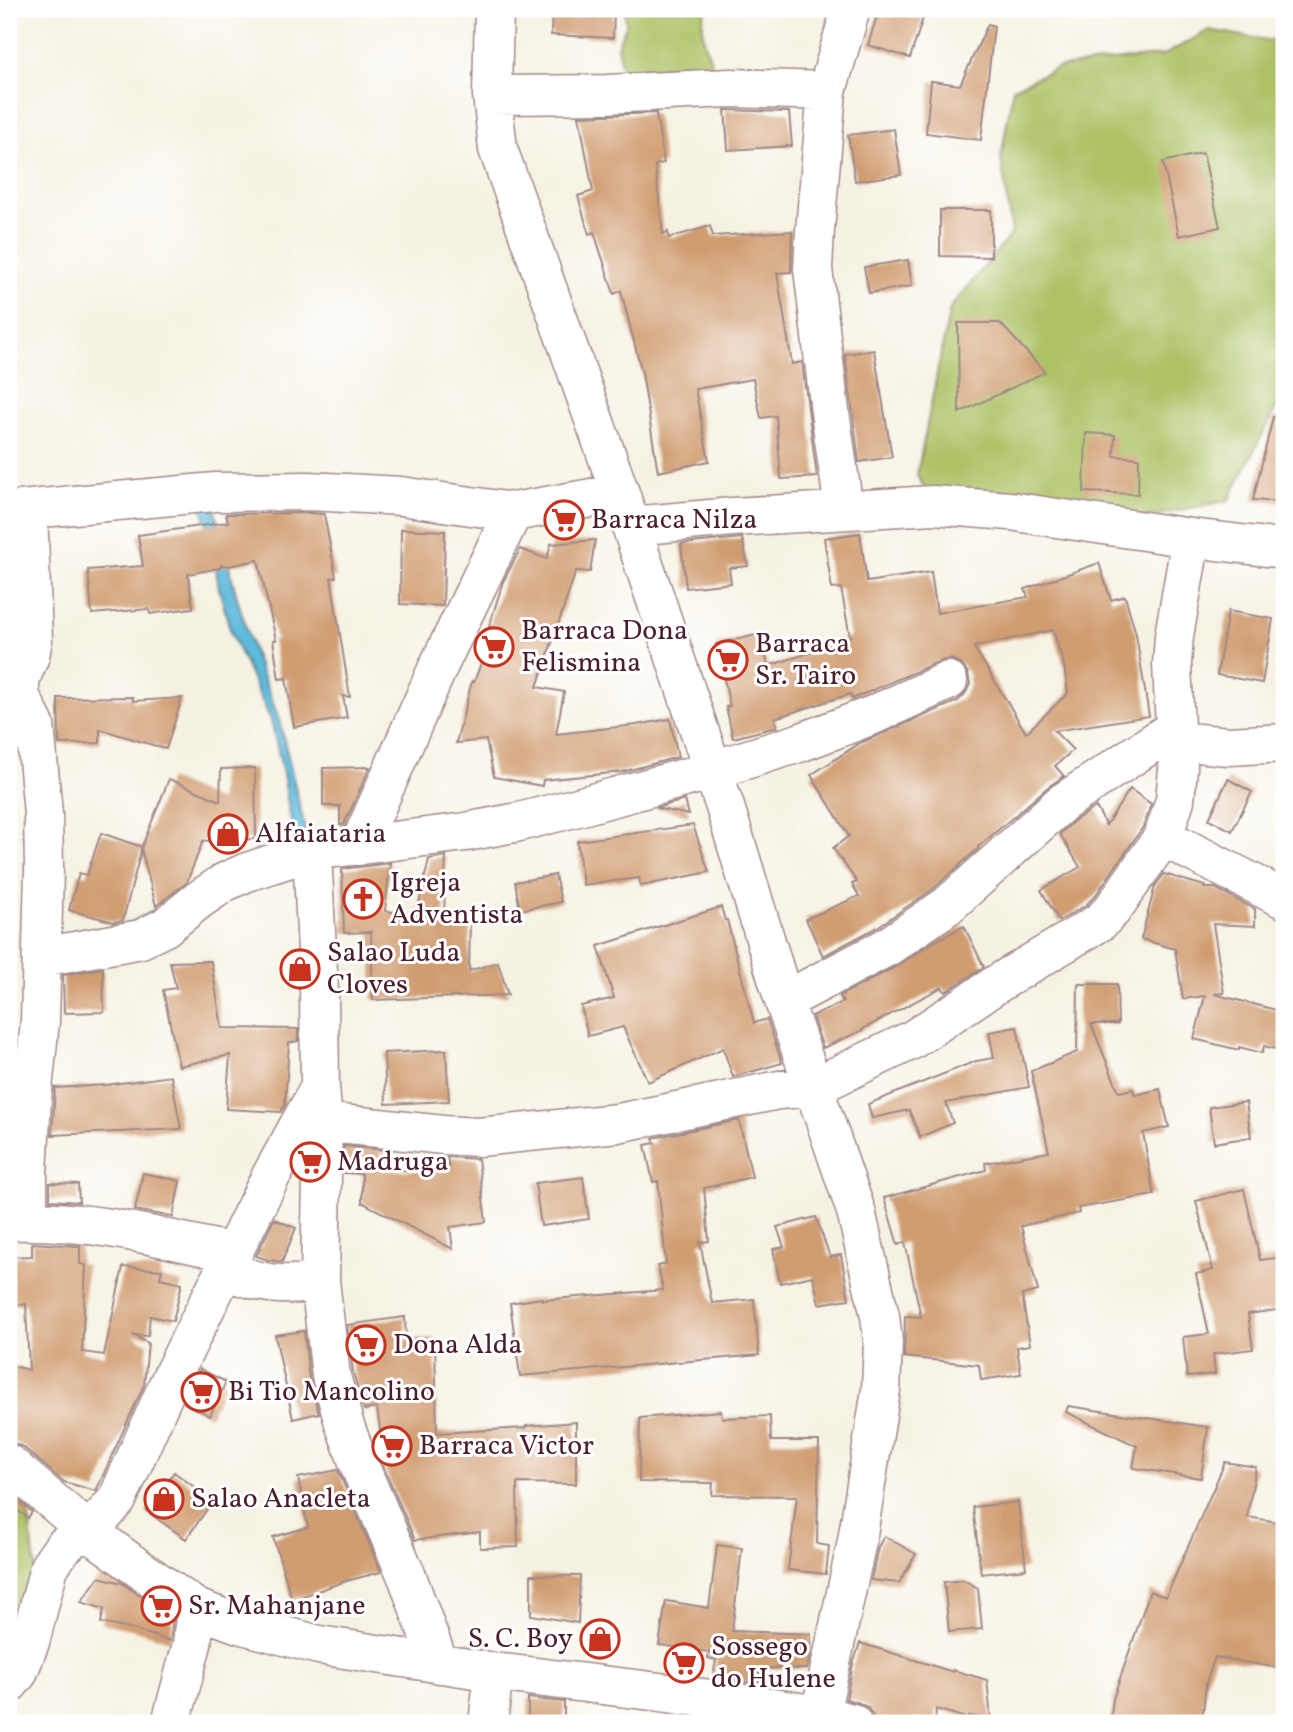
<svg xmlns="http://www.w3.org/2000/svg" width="1293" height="1732" viewBox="0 0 1293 1732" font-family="Vollkorn,serif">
  <rect width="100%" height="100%" fill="#fff"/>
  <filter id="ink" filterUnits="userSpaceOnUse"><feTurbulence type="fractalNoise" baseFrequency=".0143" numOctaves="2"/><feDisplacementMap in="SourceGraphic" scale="14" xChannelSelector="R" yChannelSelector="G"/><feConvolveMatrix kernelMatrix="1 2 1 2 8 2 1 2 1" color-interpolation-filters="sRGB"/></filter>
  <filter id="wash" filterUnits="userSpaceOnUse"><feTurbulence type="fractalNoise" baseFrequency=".00686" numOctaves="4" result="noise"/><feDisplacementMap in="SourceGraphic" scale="28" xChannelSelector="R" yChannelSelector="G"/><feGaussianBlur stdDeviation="1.57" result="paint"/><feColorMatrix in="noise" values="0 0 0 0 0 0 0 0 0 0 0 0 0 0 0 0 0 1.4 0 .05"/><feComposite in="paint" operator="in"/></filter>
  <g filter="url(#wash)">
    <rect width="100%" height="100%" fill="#f6f2e3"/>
    <path fill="#adc165" stroke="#7c7048" stroke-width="2" d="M635,9H706C698,29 706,48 713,67H680L622,70L617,46L626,26L625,11Z
      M1209,30L1284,43V385L1283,394L1229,500L1149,517L932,501L917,475L950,308L1012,233L1001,158L1013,88L1060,67L1164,55Z
      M9,1474L25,1486L39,1597L9,1647Z"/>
    <path fill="#5cbada" stroke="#536c82" stroke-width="2" d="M212,499L237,598L255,657L279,719L308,841L144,931L126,925L292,841L293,833L283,773L271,720L231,633L219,588L210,532L200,502Z"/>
    <g id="blocks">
      <path fill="#d09d71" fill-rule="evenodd" d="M552,9L614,11L613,38L551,35Z
        M879,9H926L910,58L868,45Z
        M988,24L994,26L981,140L926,133L931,81L960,85Z
        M725,110L789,112L792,146L728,150Z
        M656,113L664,163L655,165L663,234L668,232L669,238L710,226L713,236L792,231L791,272L777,273L792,364L802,362L817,477L781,479L776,416L761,418L753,379L695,389L709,461L658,472L642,373L621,291L614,294L594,232L589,234L578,196L593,191L579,116Z
        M894,129L901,175L855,181L848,135Z
        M1203,153L1220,227L1179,236L1163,162Z
        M940,210H991V257L940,256Z
        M908,260L912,286L869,293L864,267Z
        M958,323H1000L1045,372L959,413Z
        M874,350L892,457L859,462L845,354Z
        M1273,417L1284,418V502L1253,500Z
        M1086,433L1115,435L1114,456L1139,458L1138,494L1084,492Z
        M309,513L324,514L336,577L331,578L350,697L343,696L347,718L294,727L286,678L279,679L273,640H276L258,560L229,566L221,565L220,568L188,574L193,608L150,614L149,609L92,614L88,570L143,566L138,535L228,522L226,514Z
        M401,529L445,531L443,606L400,604Z
        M860,533L867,582L931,572L937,613L1028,597L1025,589L1099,563L1111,600L1125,596L1136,634L1149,716L1054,731L1073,750L1055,766L1064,776L1048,787L997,831L978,847L979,848L933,889L876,928L823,956L806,919L859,896L852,884L857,882L833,848L849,836L811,775L860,743L958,701L965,694L970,684L968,673L960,663L951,659L940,661L852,699L850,694L775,718L777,727L733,738L726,707L730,706L716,644L761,634L768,666L822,649L821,646L850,637L841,588L832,589L824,538ZM1053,630L1064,666L1068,693L1026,733L974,647Z
        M742,538L748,566L729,568L731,583L686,588L681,544Z
        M595,540L590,572L576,571L537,687L564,692L556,734L636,725L670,719L678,757L622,772L543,780L542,786L494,777L486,740L456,743L472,681L474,682L494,628L489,627L503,582L520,549L547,559L551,544Z
        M1228,611L1273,619L1262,683L1217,675Z
        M133,697V701L182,698L166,749L100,729V743L59,744L58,698Z
        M370,767L344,825H340V806H323V768Z
        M255,768L256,839L203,841L187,882L156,906L141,849L169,779L220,801L221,769Z
        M1228,779L1252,792L1232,831L1209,819Z
        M1130,789L1151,804L1143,827L1095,896L1086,905L1059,921L1041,890L1080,867L1060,834L1075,820L1096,807L1106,825Z
        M685,800L689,815L656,808Z
        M693,825L709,872L641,886L639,878L583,885L577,841Z
        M101,833L142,847L123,920L114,922L69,910L79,873L87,875Z
        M446,856L444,917L470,918L469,971L498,962L508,995L373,1000L371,932L344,933L342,869L390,863L385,911L416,916L429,859Z
        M1164,874L1205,886L1204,888H1215L1255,909V926L1213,924L1224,993L1214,994L1284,1012V1051L1264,1046L1262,1053L1239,1047V1050L1194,1039L1205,996L1183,999L1175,949L1141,939L1155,886Z
        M555,875L561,902L520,910L515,882Z
        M721,907L725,920H727L754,1023L767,1019L782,1063L733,1077L723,1048L648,1082L623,1027L588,1036L581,1006L614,998L598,946Z
        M964,926L984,967L945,992L942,987L863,1029V1030L823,1048L812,1016L843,1002L840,996L897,966L935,941Z
        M211,961L222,1028L298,1029V1041L289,1043L285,1105L281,1112L226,1109L230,1055L179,1066L163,990L176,988L170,962Z
        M103,968L104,1012L64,1013L63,975Z
        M1078,984H1117L1118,1024H1091L1119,1092L1133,1089L1135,1095L1160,1089L1169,1127L1143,1133L1154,1195L1078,1208L1079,1213L1021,1226L1038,1291L1022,1295L1030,1345L1017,1347L1021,1374L981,1380L979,1365L904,1357L905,1316L921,1317L905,1242L898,1245L884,1198L986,1170L985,1163L1049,1152L1031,1071L1077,1052Z
        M1017,1027L1029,1087L946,1103L953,1123L920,1137L909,1110L872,1118L868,1104L976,1061L994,1058L989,1032Z
        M446,1050L449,1101L386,1104L384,1053Z
        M171,1076L181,1129L52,1135L55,1088L106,1085Z
        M1246,1102L1251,1137L1214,1143L1209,1107Z
        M739,1120L752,1177L704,1188L709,1241L700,1242L712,1303L754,1299L759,1355L520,1376L510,1303L542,1298V1300L663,1290L658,1266L666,1264L658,1181L653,1182L645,1145L655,1143L653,1138Z
        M344,1146L382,1150L381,1170L449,1171L447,1157L478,1159L486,1222L450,1227L453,1249L365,1204V1203H362V1174L344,1173Z
        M143,1173L180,1181L173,1217L135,1210Z
        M583,1177L589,1219L541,1226L535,1183Z
        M50,1183L78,1184L79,1202L50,1200Z
        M1244,1189L1260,1260L1284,1257V1309L1248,1314L1253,1349L1213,1354L1215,1374L1187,1377L1183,1337L1209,1334L1196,1274L1213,1270L1196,1201Z
        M816,1217L830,1257L841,1255L849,1299L819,1304L813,1276L780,1283L773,1249L784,1247L777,1227Z
        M274,1219L296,1228L282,1262L268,1260L256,1256Z
        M32,1243L80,1246V1264L86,1265L82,1352L104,1355L123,1267L162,1270L160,1278L182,1283L173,1321L150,1316L148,1336L133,1335L148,1343L144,1385L96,1491L64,1482L23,1447L14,1443H9V1365L29,1370L26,1304L9,1305V1257L32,1256Z
        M405,1317L406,1339L435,1338L437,1433L526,1428V1426L576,1422V1484L517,1483L518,1547L480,1548V1532L415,1540L381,1461H384L377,1408L364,1410L363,1404L362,1405L353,1372L347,1325Z
        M304,1331L309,1379L319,1413L293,1419L275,1335Z
        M200,1369L226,1382L210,1416L184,1403Z
        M1068,1406L1208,1427L1201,1478L1133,1468L1137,1446L1066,1412Z
        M721,1411L722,1418L770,1416L771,1441H819L817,1544L829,1546L826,1574L788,1570L797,1496L712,1495L713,1483L639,1482L640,1418Z
        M1225,1462L1256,1467L1247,1517L1284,1523V1669L1215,1657L1206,1683L1202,1723H1110L1113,1699L1150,1591L1166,1597Z
        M338,1470L381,1572L346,1581L292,1600L273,1537L308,1527L298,1478Z
        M174,1472L213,1501L186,1539L146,1511Z
        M9,1493L32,1512L28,1518L9,1504Z
        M1018,1502L1026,1569L981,1574L973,1507Z
        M884,1536L916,1554L899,1583L871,1580L878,1547Z
        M717,1545L742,1548L732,1631L811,1634L810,1657L807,1669L761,1668L758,1684L713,1677L716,1660L708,1658L709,1652L659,1645L666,1601L709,1608Z
        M531,1575L580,1576L578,1623L531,1615Z
        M99,1577L122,1583L173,1619L170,1641L135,1630L101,1623L104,1609L81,1602Z
        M964,1580L978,1588L982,1629L949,1632L944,1582Z
        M860,1643L953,1672V1670L987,1680L991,1719L969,1716V1719L936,1709L935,1723H873V1716L867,1707L857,1702L846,1699L853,1664Z
        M528,1698L564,1702V1720H528Z"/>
    </g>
  </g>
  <g filter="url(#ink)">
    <use href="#blocks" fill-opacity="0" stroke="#a08887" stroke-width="2"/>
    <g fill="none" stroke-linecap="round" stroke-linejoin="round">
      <g stroke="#a08887" stroke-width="41">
        <path id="minor" d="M494,9L492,95L498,149L620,493L726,810L784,1001L856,1211L880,1316L883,1342L881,1390L857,1541L820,1715
          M492,95L606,94L730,88L827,91
          M844,509L830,412L813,269L815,230L827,91L851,9
          M9,511L215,492L309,491L401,496L513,512
          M631,526L733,517L933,505L1010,511L1191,538L1284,549
          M1178,741L1228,746L1284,743
          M1163,837L1284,899
          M359,846L439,665L513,512L620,493
          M312,851L319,992L320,1087L323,1122L320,1281L331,1376L344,1423L360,1467L408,1579L439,1664
          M42,957L141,939L165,927L200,899L225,882L247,872L312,851L466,832L519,822L578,807L713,770L799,743L873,715L948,681
          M784,1001L887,947L947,906L1062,803L1175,728
          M323,1122L443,1135L479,1137L618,1123L779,1090L814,1087L912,1040L1000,982L1100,922L1112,910L1163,837L1175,800L1178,769V741L1175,728L1172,664L1174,636L1191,538
          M28,1220V1172L32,1100L40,1021L44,869L43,814L35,725L20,695V680L30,656L33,639L28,510
          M9,1221C85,1218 160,1237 233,1253
          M226,1270C261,1284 282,1288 320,1281
          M9,1464L89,1532L137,1567L196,1608L239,1624L319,1645L494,1672L668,1693L820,1715L852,1723
          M9,1684L18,1673L30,1642L49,1567L63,1547L75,1537L89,1532L117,1500L171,1378L271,1176L320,1087
          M171,1723L192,1644L196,1608
          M488,1723L494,1672"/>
      </g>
      <use href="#minor" stroke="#fff" stroke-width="38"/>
    </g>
  </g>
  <defs>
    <g id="supermarket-ring" transform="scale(2.0125)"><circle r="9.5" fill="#fff" stroke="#c8321e" stroke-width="1.5"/><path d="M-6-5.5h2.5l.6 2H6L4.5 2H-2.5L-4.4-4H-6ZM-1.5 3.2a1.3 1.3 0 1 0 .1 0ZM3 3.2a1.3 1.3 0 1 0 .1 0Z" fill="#c8321e"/></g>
    <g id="shop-ring" transform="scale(2.0125)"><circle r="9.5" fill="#fff" stroke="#c8321e" stroke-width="1.5"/><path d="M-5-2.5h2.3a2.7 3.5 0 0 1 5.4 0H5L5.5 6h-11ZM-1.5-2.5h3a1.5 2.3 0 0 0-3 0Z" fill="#c8321e"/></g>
    <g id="church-ring" transform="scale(2.0125)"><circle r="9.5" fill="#fff" stroke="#c8321e" stroke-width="1.5"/><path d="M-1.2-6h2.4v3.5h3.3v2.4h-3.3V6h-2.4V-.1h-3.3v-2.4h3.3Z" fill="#c8321e"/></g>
  </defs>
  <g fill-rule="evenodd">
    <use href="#supermarket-ring" x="564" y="520"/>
    <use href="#supermarket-ring" x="494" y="647"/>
    <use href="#supermarket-ring" x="728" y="660"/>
    <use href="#shop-ring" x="228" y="834"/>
    <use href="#church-ring" x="363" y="899"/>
    <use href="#shop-ring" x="300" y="969"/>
    <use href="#supermarket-ring" x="310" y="1162"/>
    <use href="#supermarket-ring" x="366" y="1345"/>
    <use href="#supermarket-ring" x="201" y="1392"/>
    <use href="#supermarket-ring" x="392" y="1446"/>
    <use href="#shop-ring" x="164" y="1499"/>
    <use href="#supermarket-ring" x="161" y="1606"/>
    <use href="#shop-ring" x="600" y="1639"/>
    <use href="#supermarket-ring" x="684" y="1663"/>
  </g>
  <g text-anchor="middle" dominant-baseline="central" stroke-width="6" stroke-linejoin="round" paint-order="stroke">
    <g font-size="28" fill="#4a1f2b" stroke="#fff" text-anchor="start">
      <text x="591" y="520">Barraca Nilza</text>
      <text x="521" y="631">Barraca Dona<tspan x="521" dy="32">Felismina</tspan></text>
      <text x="755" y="644">Barraca<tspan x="755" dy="32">Sr. Tairo</tspan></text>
      <text x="255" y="834">Alfaiataria</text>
      <text x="390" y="883">Igreja<tspan x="390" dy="32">Adventista</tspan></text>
      <text x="327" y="953">Salao Luda<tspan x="327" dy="32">Cloves</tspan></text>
      <text x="337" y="1162">Madruga</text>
      <text x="393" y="1345">Dona Alda</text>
      <text x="228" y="1392">Bi Tio Mancolino</text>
      <text x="419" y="1446">Barraca Victor</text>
      <text x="191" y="1499">Salao Anacleta</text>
      <text x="188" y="1606">Sr. Mahanjane</text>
      <text x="573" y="1639" text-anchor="end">S. C. Boy</text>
      <text x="711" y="1647">Sossego<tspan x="711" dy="32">do Hulene</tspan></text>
    </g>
  </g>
  <rect width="1293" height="1732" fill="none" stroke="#fff" stroke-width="35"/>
</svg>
